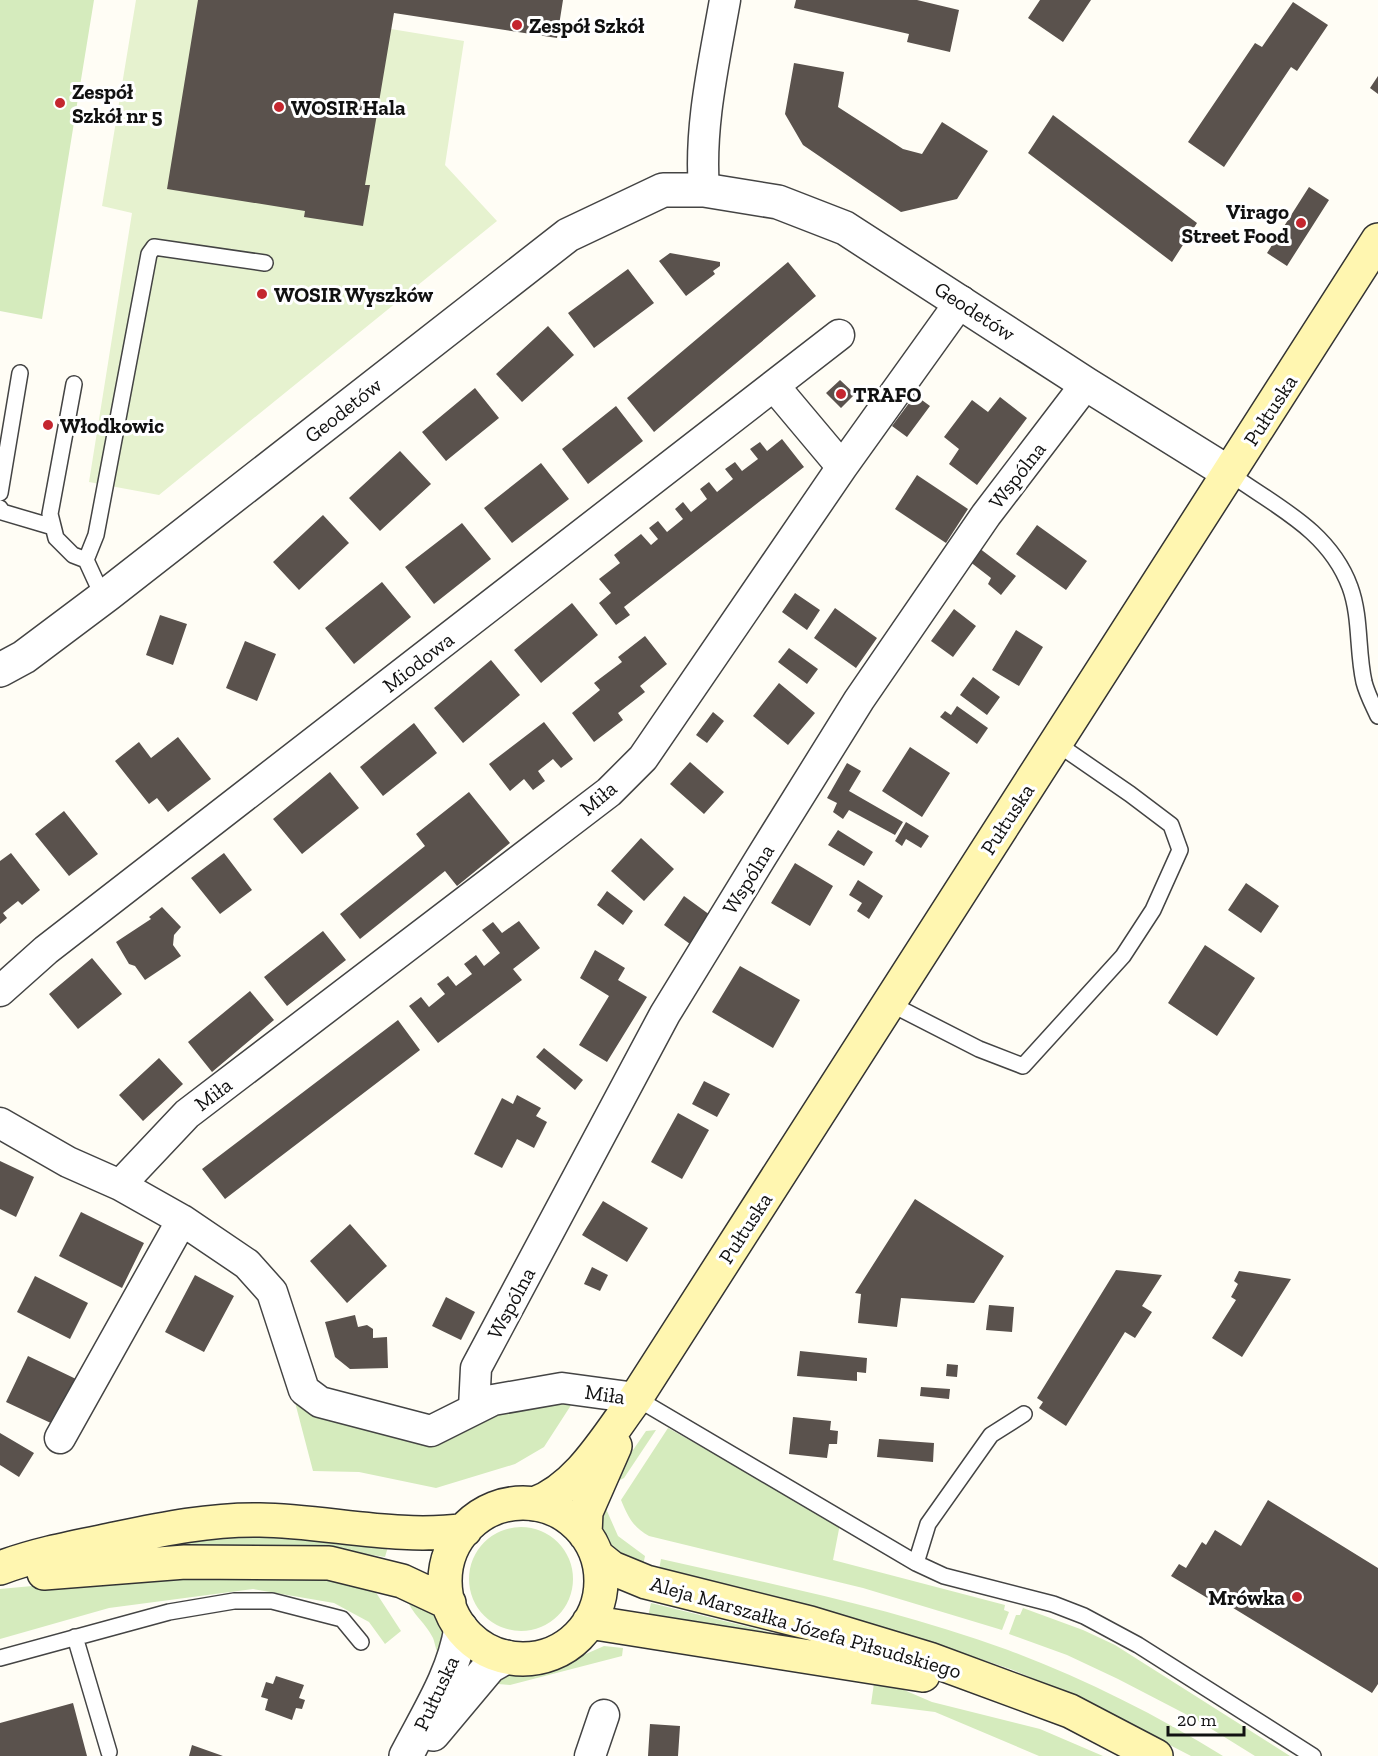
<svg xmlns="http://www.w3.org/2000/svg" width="1378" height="1756" viewBox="0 0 1378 1756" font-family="'Zilla Slab',serif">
  <rect width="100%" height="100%" fill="#fffdf5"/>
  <path fill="#d5ebbd" d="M0,0H94L42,319L0,311Z
    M291,1387L355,1426L575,1399L544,1447L515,1464L436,1488L359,1472L313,1471Z
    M668,1428L840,1524L833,1560L1005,1605L1004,1610L1009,1612L1002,1630L863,1588L649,1536C633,1527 628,1517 621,1500Z
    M656,1430L624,1478L620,1480L614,1478L646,1431Z
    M603,1502L618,1536L645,1556L642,1571C609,1549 597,1545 603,1502Z
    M469 1579a52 52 0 1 1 104 0a52 52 0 1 1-104 0Z
    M216,1534L390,1540L385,1557L311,1546L157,1548V1546Z
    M661,1559C777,1585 896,1609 1008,1650C1083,1678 1155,1714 1223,1756H1191L1081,1699L1013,1670L930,1642L658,1575Z
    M193,1571L323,1572L373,1588L401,1631L385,1644L369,1622L334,1603L253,1589L109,1608L0,1639V1589Z
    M406,1593C437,1612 448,1621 442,1659C435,1651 436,1646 433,1638C425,1621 408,1612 406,1593Z
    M651,1603L794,1638L796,1641L647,1621Z
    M1023,1608L1083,1630L1115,1645L1290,1756H1255L1197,1720L1118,1679L1067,1655L1009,1634L1016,1615H1020Z
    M604,1646L623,1648L622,1656L510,1685L486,1683L503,1674L527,1676L545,1672Z
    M874,1683L890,1684L932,1702L1040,1729L1103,1756H1039L935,1712L871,1704Z"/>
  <path fill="#e6f2cf" d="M136,0H395L391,29L464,41L445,165L497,221L159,495L89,482L132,213L102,206Z"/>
  <path fill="#5a524d" d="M198,0H563L557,38L394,13L365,185H370L363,226L304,217L305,211L167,189Z
    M796,0H917L959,10L950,52L907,42L909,34L794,8Z
    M1040,0H1091L1063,42L1028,18Z
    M1293,2L1328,25L1297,71L1291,67L1224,167L1188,142L1255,43L1262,47Z
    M794,63L844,72L838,107L903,149L922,154L942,122L988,151L957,199L901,212L803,145L785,114Z
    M1378,76V94L1370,88Z
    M1053,115L1197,223L1172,262L1028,153Z
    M1309,187L1329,200L1287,266L1267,253Z
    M670,253L720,262V266L713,271L715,274L686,296L659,261Z
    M788,262L816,296L654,432L627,398Z
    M628,269L654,303L594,348L568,313Z
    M548,326L574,355L522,402L496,374Z
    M840,380L855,394L841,408L826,393Z
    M475,388L499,418L446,461L422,432Z
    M915,395L930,406L907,437L892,426Z
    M1000,397L1027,418L977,485L949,464L959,449L944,437L972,400L988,412Z
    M616,406L643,441L588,484L562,449Z
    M782,439L804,467L624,607L630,615L616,625L599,603L611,593L599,579L620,563L614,555L641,534L651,545L658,539L649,528L658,521L667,532L683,519L675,509L683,502L691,512L707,499L700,489L709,482L717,492L733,479L725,469L735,462L742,471L758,459L750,449L760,442L767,451Z
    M400,451L431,484L380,531L349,498Z
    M541,463L569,499L512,543L484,508Z
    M917,475L968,509L946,543L895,509Z
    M323,515L349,543L299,590L273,562Z
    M462,523L491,559L434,604L405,567Z
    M1037,525L1087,561L1066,590L1016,554Z
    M979,548L1016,576L1001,595L988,584L991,578L969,561Z
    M382,582L411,617L354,664L325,628Z
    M795,593L820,610L807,630L782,612Z
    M572,603L598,635L541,683L514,650Z
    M835,608L877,638L856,668L814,638Z
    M954,609L976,626L953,657L931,641Z
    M160,615L187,624L173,665L146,655Z
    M1016,630L1043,647L1019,686L992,670Z
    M645,636L667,664L640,686L645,692L618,713L623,720L594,742L572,713L600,690L594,683L622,662L618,657Z
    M245,641L276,654L257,701L226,688Z
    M789,648L818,669L807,684L778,662Z
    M491,660L520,695L463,743L434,708Z
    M973,677L1000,697L987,715L960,695Z
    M779,683L815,713L788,745L753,716Z
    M957,706L988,728L977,744L940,717L945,711L951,715Z
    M713,712L724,721L707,743L696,735Z
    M544,722L573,759L561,768L553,759L538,771L545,781L533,790L524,779L510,791L489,764Z
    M414,723L437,753L383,796L360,767Z
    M178,737L211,779L168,812L157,798L149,804L115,761L139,742L151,758Z
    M910,747L950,773L922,817L882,791Z
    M690,762L724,792L704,814L670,784Z
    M847,763L861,771L849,791L903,822L895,835L849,810L843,819L833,812L837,803L827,798Z
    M330,772L359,808L302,854L273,819Z
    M469,792L510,843L457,886L445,871L360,939L340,914L425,846L416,834Z
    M64,811L98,854L69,876L35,834Z
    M906,822L929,836L921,848L906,839L902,846L895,841Z
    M838,830L873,852L864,866L828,845Z
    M641,838L674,869L644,901L611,871Z
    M11,853L40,890L22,905L18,901L3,913L7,918L0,924V861Z
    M224,853L252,890L220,914L191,878Z
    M795,863L833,886L810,926L771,903Z
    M858,880L883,896L869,919L857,911L862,903L849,895Z
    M1246,883L1279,906L1261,933L1228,910Z
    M607,891L633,911L623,925L597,905Z
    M684,896L710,915L690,944L664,925Z
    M162,907L181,927L174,935L173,945L181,956L145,980L135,966L129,964L116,942L151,919L149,917Z
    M519,921L540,948L513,969L522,980L438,1043L409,1006L421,997L429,1007L445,994L437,984L448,976L456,986L472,974L464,964L476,955L484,966L500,953L482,930L493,922L502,933Z
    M323,931L346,960L287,1006L264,977Z
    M1205,945L1255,978L1217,1036L1168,1003Z
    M595,950L625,968L618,980L647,997L607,1062L579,1045L609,996L580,978Z
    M92,958L122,994L78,1029L49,994Z
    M740,966L800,1000L773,1048L712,1012Z
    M250,991L274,1020L212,1072L188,1042Z
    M398,1020L420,1050L225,1199L202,1169Z
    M544,1048L583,1080L575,1090L536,1057Z
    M159,1058L183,1084L143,1121L119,1095Z
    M704,1081L730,1094L717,1117L692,1104Z
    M517,1095L541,1108L536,1116L547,1122L534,1148L517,1139L502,1168L474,1154L502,1098L513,1104Z
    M678,1113L709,1130L682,1179L651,1162Z
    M0,1161L34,1177L16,1217L0,1209Z
    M915,1199L1004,1256L974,1303L901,1298L897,1327L858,1323L861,1294L855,1293Z
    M603,1201L648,1228L627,1262L582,1235Z
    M81,1212L144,1243L122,1288L59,1256Z
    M350,1224L387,1266L347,1303L310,1261Z
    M592,1267L608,1275L600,1291L584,1284Z
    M1116,1270L1162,1275L1142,1306L1152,1312L1135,1338L1125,1332L1066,1426L1039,1408L1043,1402L1037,1398Z
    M1239,1271L1291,1279L1242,1357L1212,1338L1236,1300L1231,1297L1238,1284L1234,1281Z
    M195,1275L234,1296L204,1352L165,1332Z
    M35,1276L88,1303L70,1339L17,1312Z
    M446,1297L475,1312L461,1340L432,1326Z
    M989,1305L1014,1307L1012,1332L986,1330Z
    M355,1315L358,1327L367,1325L373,1329V1338L387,1337L388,1368L350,1369L335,1357L325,1322Z
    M800,1351L867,1358L866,1373L857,1372V1381L797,1376Z
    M28,1356L76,1379L55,1425L6,1402Z
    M947,1364L958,1365L957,1377L946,1376Z
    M921,1387L950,1389L949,1399L920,1396Z
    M793,1417L831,1421L830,1430L838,1431L837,1444H829L827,1458L789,1454Z
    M0,1433L34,1453L19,1477L0,1465Z
    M879,1439L934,1443L933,1462L877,1457Z
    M1268,1500L1378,1568V1684L1372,1693L1212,1595L1209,1599L1171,1576L1179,1564L1186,1568L1202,1542L1206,1545L1215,1530L1241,1546Z
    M276,1676L304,1685L299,1698L305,1700L302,1709L296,1708L292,1720L265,1710L268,1699L261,1697L266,1682L273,1684Z
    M73,1703L87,1756H0V1723Z
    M650,1724L680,1726L678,1756H648Z
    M192,1745L223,1756H189Z"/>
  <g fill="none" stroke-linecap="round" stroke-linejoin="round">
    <g stroke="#444" stroke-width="18">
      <path id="service" d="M74,384L50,514L56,538L73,555L86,560
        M1229,473C1275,506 1329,530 1350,587C1361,617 1357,651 1364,682C1367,694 1373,705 1378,716
        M0,493L20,373
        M0,508L2,512L53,527
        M103,597L86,560L96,535L149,254L154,247L265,263
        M889,1003L979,1049L1023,1066L1123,956L1153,910L1180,850L1171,825L1130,794L1056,743
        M636,1398L916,1563L944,1576L1053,1604L1084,1616L1138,1645L1313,1756
        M916,1563L928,1524L991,1435L1024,1414
        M75,1637L109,1752
        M0,1658L169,1612L234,1601H272L342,1619L361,1642"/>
    </g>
    <g stroke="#444" stroke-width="33">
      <path id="minor" d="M704,190C699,126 714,63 725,0
        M774,386L842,467
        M0,991L46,950L839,335
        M0,1123L68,1162L120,1185L182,1220L247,1264L272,1292L304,1390L320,1402L431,1431L493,1400L562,1388L636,1398
        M120,1185L187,1114L609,792L643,758L842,467L961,301
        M474,1408L476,1368L665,1014L760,859L859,700L986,515L1086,384
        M60,1438L182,1220
        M590,1756L604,1715"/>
    </g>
    <g stroke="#444" stroke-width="36">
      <path id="tertiary" d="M0,670L24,657L108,594L568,235L663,190H704L778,202L845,228L1086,384L1229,473
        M433,1734L490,1666L506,1657
        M406,1756C427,1715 454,1674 461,1628"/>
    </g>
    <g stroke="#333" stroke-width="36">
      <path id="secondary" d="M445 1581a78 78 0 1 1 156 0a78 78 0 1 1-156 0Z
        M534,1504C579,1488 608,1435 636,1398L1378,240
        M585,1534L586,1512L615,1446
        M597,1556L612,1568L646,1582L810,1623L929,1659L1070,1711L1156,1756
        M0,1568C37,1554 76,1547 115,1539C163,1529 211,1519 260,1520C327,1521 399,1540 465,1530
        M44,1573L185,1562L329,1563L402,1581L449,1603
        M589,1622L923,1675"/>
    </g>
    <use href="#service" stroke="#fff" stroke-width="15"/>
    <use href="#minor" stroke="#fff" stroke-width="30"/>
    <use href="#tertiary" stroke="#fff" stroke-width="33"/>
    <use href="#secondary" stroke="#fff6b0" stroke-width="33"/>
  </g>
  <g fill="#c4262e" stroke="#fff" stroke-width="2">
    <circle cx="517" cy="25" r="6"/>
    <circle cx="60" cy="103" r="6"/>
    <circle cx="279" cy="107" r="6"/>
    <circle cx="1301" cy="223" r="6"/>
    <circle cx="262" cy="294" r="6"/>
    <circle cx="841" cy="394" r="6"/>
    <circle cx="48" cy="425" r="6"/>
    <circle cx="1297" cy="1597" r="6"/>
  </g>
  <g text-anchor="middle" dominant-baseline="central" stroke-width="6" stroke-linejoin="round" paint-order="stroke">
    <g font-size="21" font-weight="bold" fill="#111" stroke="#fff" text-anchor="start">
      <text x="529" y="25">Zespół Szkół</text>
      <text x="72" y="91">Zespół<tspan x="72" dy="24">Szkół nr 5</tspan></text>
      <text x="291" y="107">WOSIR Hala</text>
      <text x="1289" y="211" text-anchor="end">Virago<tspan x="1289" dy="24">Street Food</tspan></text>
      <text x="274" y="294">WOSIR Wyszków</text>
      <text x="853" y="394">TRAFO</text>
      <text x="60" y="425">Włodkowic</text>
      <text x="1285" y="1597" text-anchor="end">Mrówka</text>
    </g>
    <g font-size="21" fill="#111" stroke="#fff">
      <text transform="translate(975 311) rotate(33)">Geodetów</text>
      <text transform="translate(343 410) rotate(-38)">Geodetów</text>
      <text transform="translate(1270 410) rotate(-57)">Pułtuska</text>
      <text transform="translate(1017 475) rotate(-52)">Wspólna</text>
      <text transform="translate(418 662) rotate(-38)">Miodowa</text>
      <text transform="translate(598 798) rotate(-40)">Miła</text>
      <text transform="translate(1007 819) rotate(-57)">Pułtuska</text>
      <text transform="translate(748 879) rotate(-58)">Wspólna</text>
      <text transform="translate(213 1094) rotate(-37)">Miła</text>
      <text transform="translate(745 1228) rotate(-57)">Pułtuska</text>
      <text transform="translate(511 1303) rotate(-62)">Wspólna</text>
      <text transform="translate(605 1394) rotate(8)">Miła</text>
      <text transform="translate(806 1627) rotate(16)">Aleja Marszałka Józefa Piłsudskiego</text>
      <text transform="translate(436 1693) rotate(-65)">Pułtuska</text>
    </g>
  </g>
  <path d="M1168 1726v9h76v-9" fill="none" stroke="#111111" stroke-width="3"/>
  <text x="1177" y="1726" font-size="18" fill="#111111" stroke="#ffffff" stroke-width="4.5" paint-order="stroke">20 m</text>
</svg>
